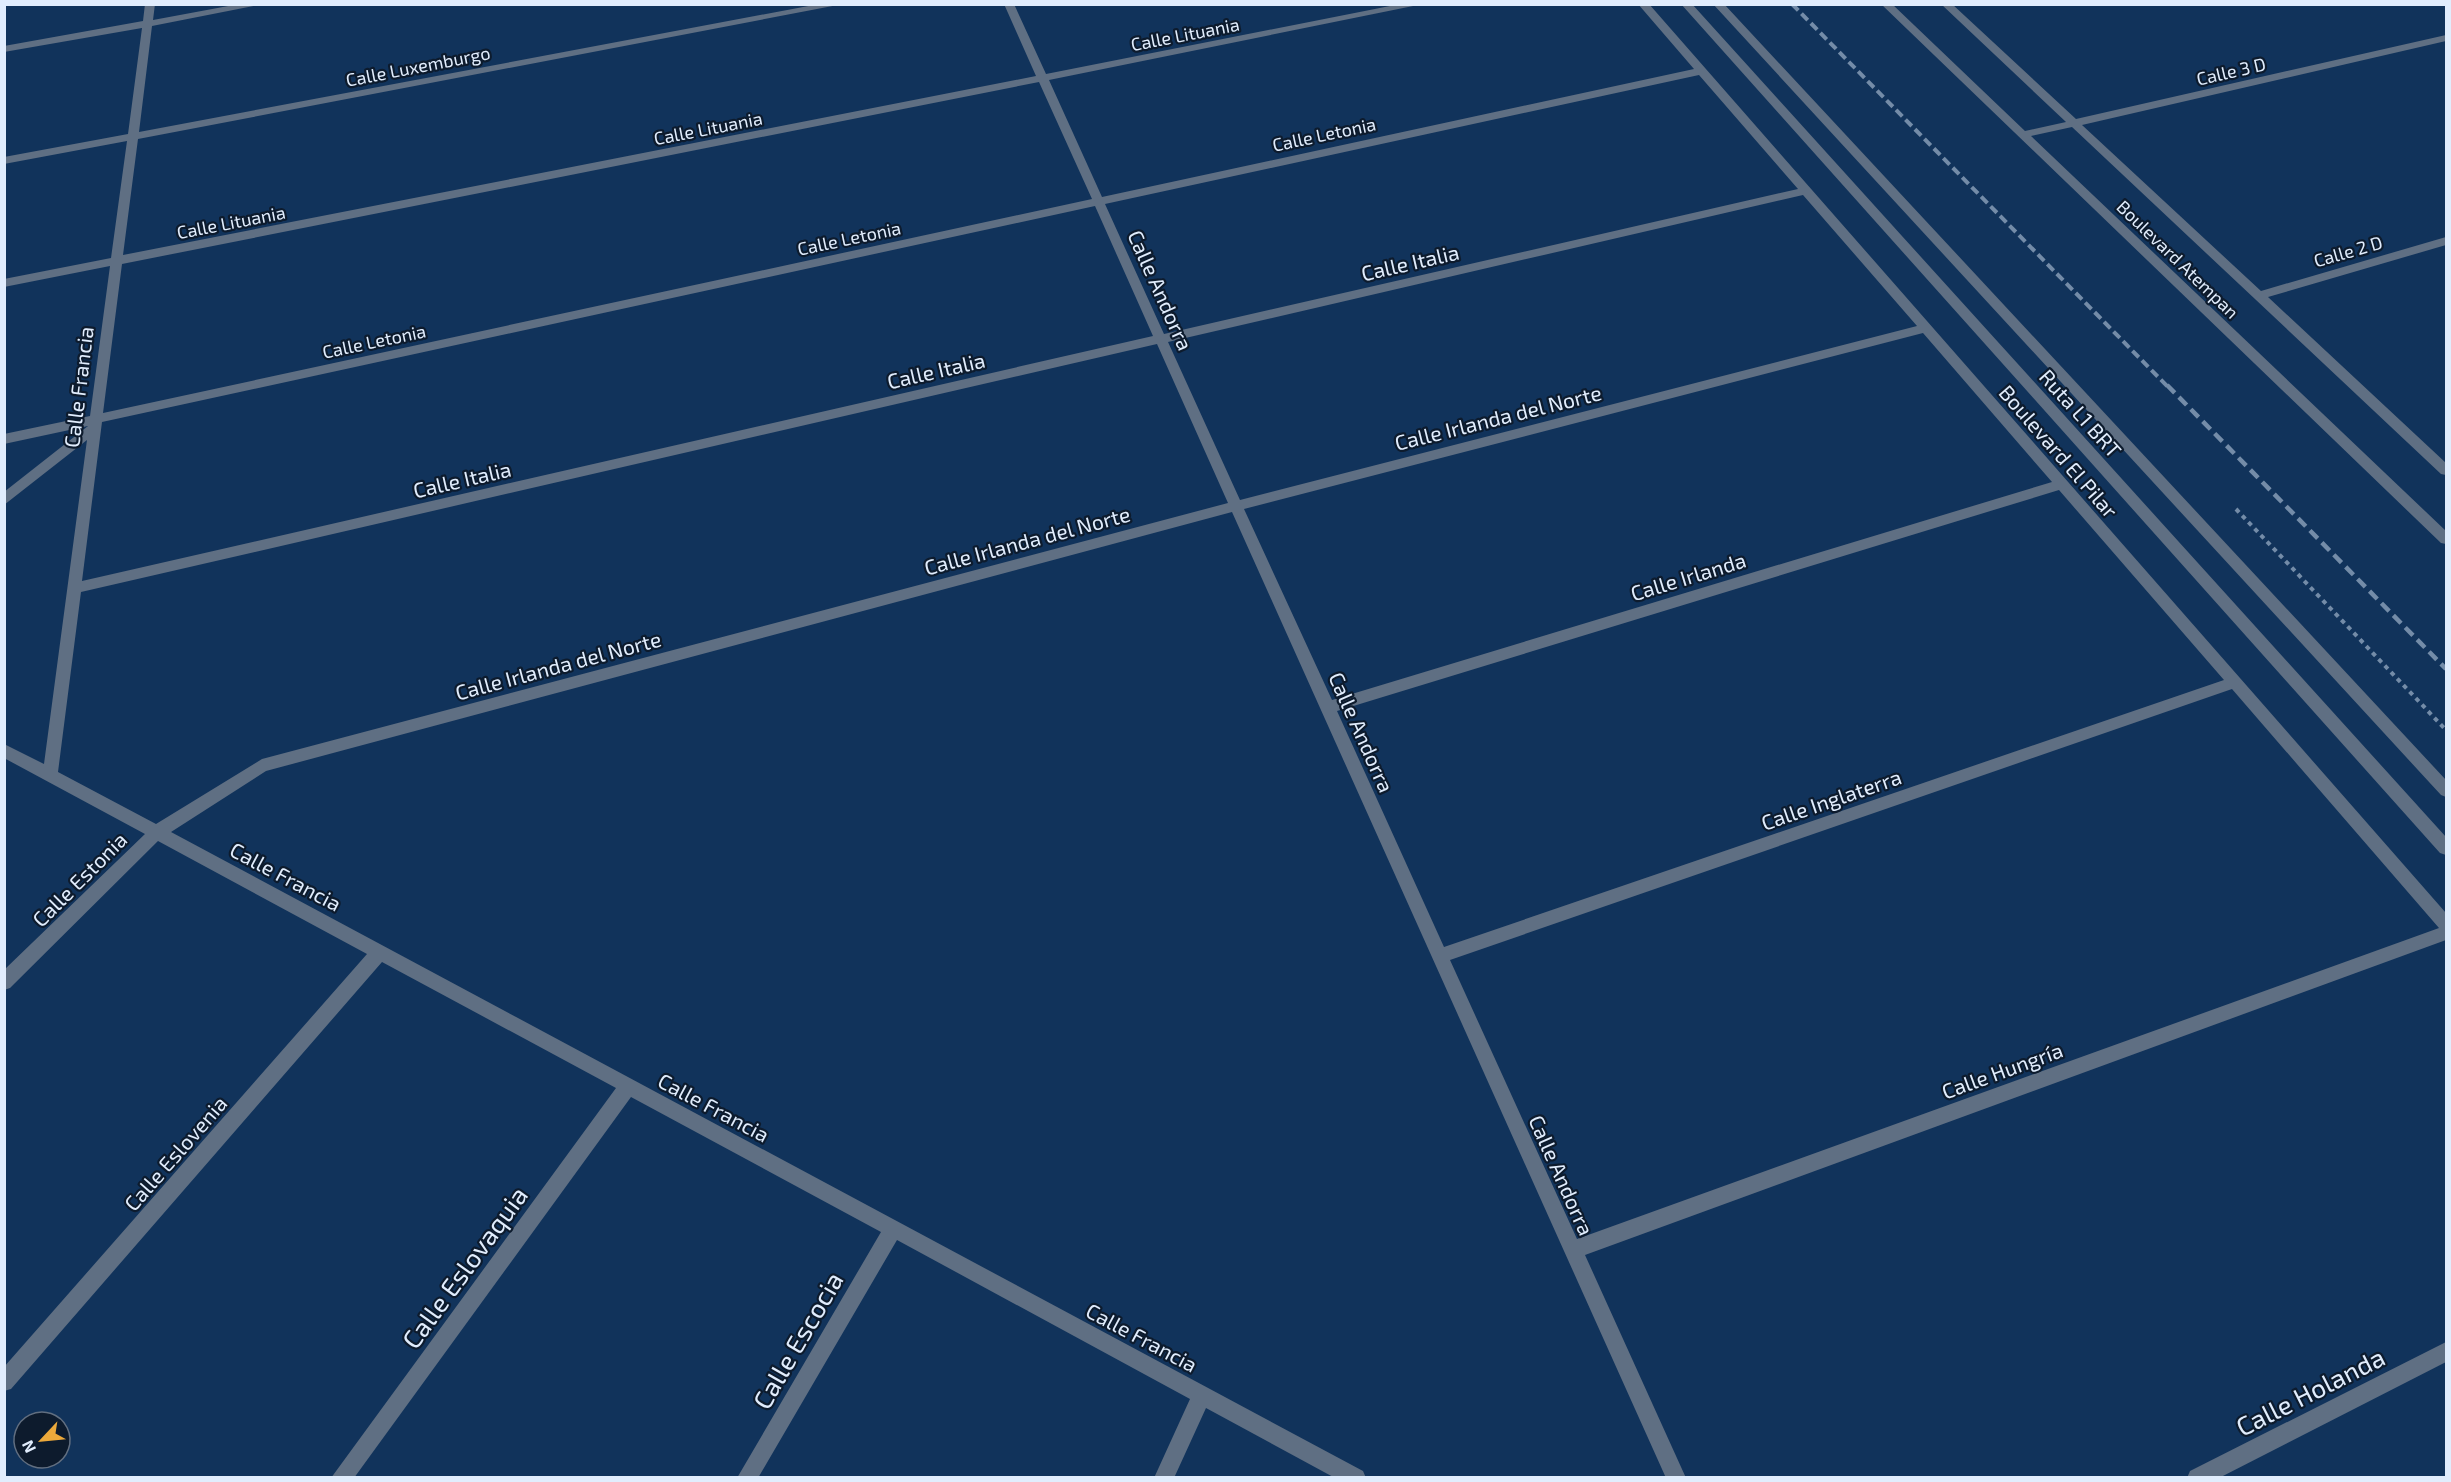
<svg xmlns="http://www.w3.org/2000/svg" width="2451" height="1482" viewBox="0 0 2451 1482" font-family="'Exo 2',sans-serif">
  <rect width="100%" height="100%" fill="#11335b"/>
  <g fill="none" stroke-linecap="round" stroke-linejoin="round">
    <path stroke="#748ca8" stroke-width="4" stroke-dasharray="4.5 4.5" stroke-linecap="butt" d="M2236,509L2446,730"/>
    <path fill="#5f6f83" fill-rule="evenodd" d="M1681,4H1692L2446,837V855L2440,853Z
      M1713,4H1724L2446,780V797L2441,795Z"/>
    <path fill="#5f6f83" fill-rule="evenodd" d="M145,4H155L153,20L239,4H264L152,26L139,132L819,4H843L138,139L123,255L1036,76L1004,4H1014L1046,74L1400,4H1423L1049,80L1102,197L1694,69L1638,4H1649L2446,913V940L1585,1255L1686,1478H1666L1232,512L266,771L171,832L1363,1471L1366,1478H1335L1206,1408L1174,1478H1154L1190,1399L897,1240L758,1478H737L881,1232L631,1097L354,1478H331L616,1088L382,962L11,1389L4,1391V1367L367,954L158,841L10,988L4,990V970L145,834L4,758V744L44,764L87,440L4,505V492L88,426L4,444V434L90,416L110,266L4,287V279L111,258L127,141L4,164V157L128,134L142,28L4,52V46L143,21ZM1699,75L1798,189L1164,334L1105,204ZM1039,82L1092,199L103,413L122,264ZM1803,195L1917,326L1240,500L1168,342ZM1095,206L1153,336L82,581L102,422ZM1923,333L2052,482L1332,700L1244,509ZM1157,344L1228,503L262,759L156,824L58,772L81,592ZM2059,490L2224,680L1444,947L1337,711ZM2232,689L2439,928L1577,1239L1450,960Z
      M1881,4H1892L2025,131L2066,122L1941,4H1952L2076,119L2446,35V41L2082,125L2261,291L2446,237V245L2268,297L2446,463V475L2441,474L2072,127L2031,136L2446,531V544L2441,543Z
      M2446,1342V1362L2219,1478H2187L2190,1471Z"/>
    <path stroke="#748ca8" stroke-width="4" stroke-dasharray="9 4.5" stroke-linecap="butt" d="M1792,4L2168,387"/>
    <path stroke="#748ca8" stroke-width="4.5" stroke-dasharray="11 6" stroke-linecap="butt" d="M2167,385L2446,669"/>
  </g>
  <g text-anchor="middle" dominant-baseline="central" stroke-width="4.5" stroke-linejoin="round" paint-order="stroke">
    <g font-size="18" fill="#e1edfd" stroke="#0d1b2d">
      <text transform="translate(1185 34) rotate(-11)">Calle Lituania</text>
      <text transform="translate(418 66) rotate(-11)">Calle Luxemburgo</text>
      <text transform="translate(2231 71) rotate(-13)">Calle 3 D</text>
      <text transform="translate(708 128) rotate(-11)">Calle Lituania</text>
      <text transform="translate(1324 134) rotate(-12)">Calle Letonia</text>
      <text transform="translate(231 222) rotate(-11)">Calle Lituania</text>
      <text transform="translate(849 238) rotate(-12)">Calle Letonia</text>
      <text transform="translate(2348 251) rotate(-16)">Calle 2 D</text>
      <text transform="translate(2178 259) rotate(44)">Boulevard Atempan</text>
      <text transform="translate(374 341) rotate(-12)">Calle Letonia</text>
    </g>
    <g font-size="21" fill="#e1edfd" stroke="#0d1b2d">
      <text transform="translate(1410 262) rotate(-13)">Calle Italia</text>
      <text transform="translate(1161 290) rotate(66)">Calle Andorra</text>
      <text transform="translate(936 370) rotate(-13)">Calle Italia</text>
      <text transform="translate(78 387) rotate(-83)">Calle Francia</text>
      <text transform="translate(2081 413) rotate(48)">Ruta L1 BRT</text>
      <text transform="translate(1498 417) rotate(-14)">Calle Irlanda del Norte</text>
      <text transform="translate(2059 451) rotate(49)">Boulevard El Pilar</text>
      <text transform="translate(462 479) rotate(-13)">Calle Italia</text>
      <text transform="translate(1027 540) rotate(-15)">Calle Irlanda del Norte</text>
      <text transform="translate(1688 576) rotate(-17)">Calle Irlanda</text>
      <text transform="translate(558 665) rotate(-15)">Calle Irlanda del Norte</text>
      <text transform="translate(1362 732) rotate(66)">Calle Andorra</text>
      <text transform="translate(1831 799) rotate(-19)">Calle Inglaterra</text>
      <text transform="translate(286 876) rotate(28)">Calle Francia</text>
      <text transform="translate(79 879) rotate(-45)">Calle Estonia</text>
      <text transform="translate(2002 1070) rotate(-20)">Calle Hungría</text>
      <text transform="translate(714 1107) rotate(28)">Calle Francia</text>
      <text transform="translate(175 1153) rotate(-49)">Calle Eslovenia</text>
      <text transform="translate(1562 1175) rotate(66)">Calle Andorra</text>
      <text transform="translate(1142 1337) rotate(28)">Calle Francia</text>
    </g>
    <g font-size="26" fill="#e1edfd" stroke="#0d1b2d">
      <text transform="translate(464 1267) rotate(-54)">Calle Eslovaquia</text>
      <text transform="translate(797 1340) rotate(-60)">Calle Escocia</text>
      <text transform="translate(2310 1391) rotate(-27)">Calle Holanda</text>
    </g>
  </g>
  <rect width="2451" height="1482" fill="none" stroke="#e1edfd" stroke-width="12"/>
  <g transform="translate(42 1440) rotate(244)"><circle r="28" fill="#0d1b2d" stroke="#626f80" stroke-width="1.5"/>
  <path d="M0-4.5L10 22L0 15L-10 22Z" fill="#eca93b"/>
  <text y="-9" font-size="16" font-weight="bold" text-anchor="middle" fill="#e1edfd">N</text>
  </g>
</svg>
